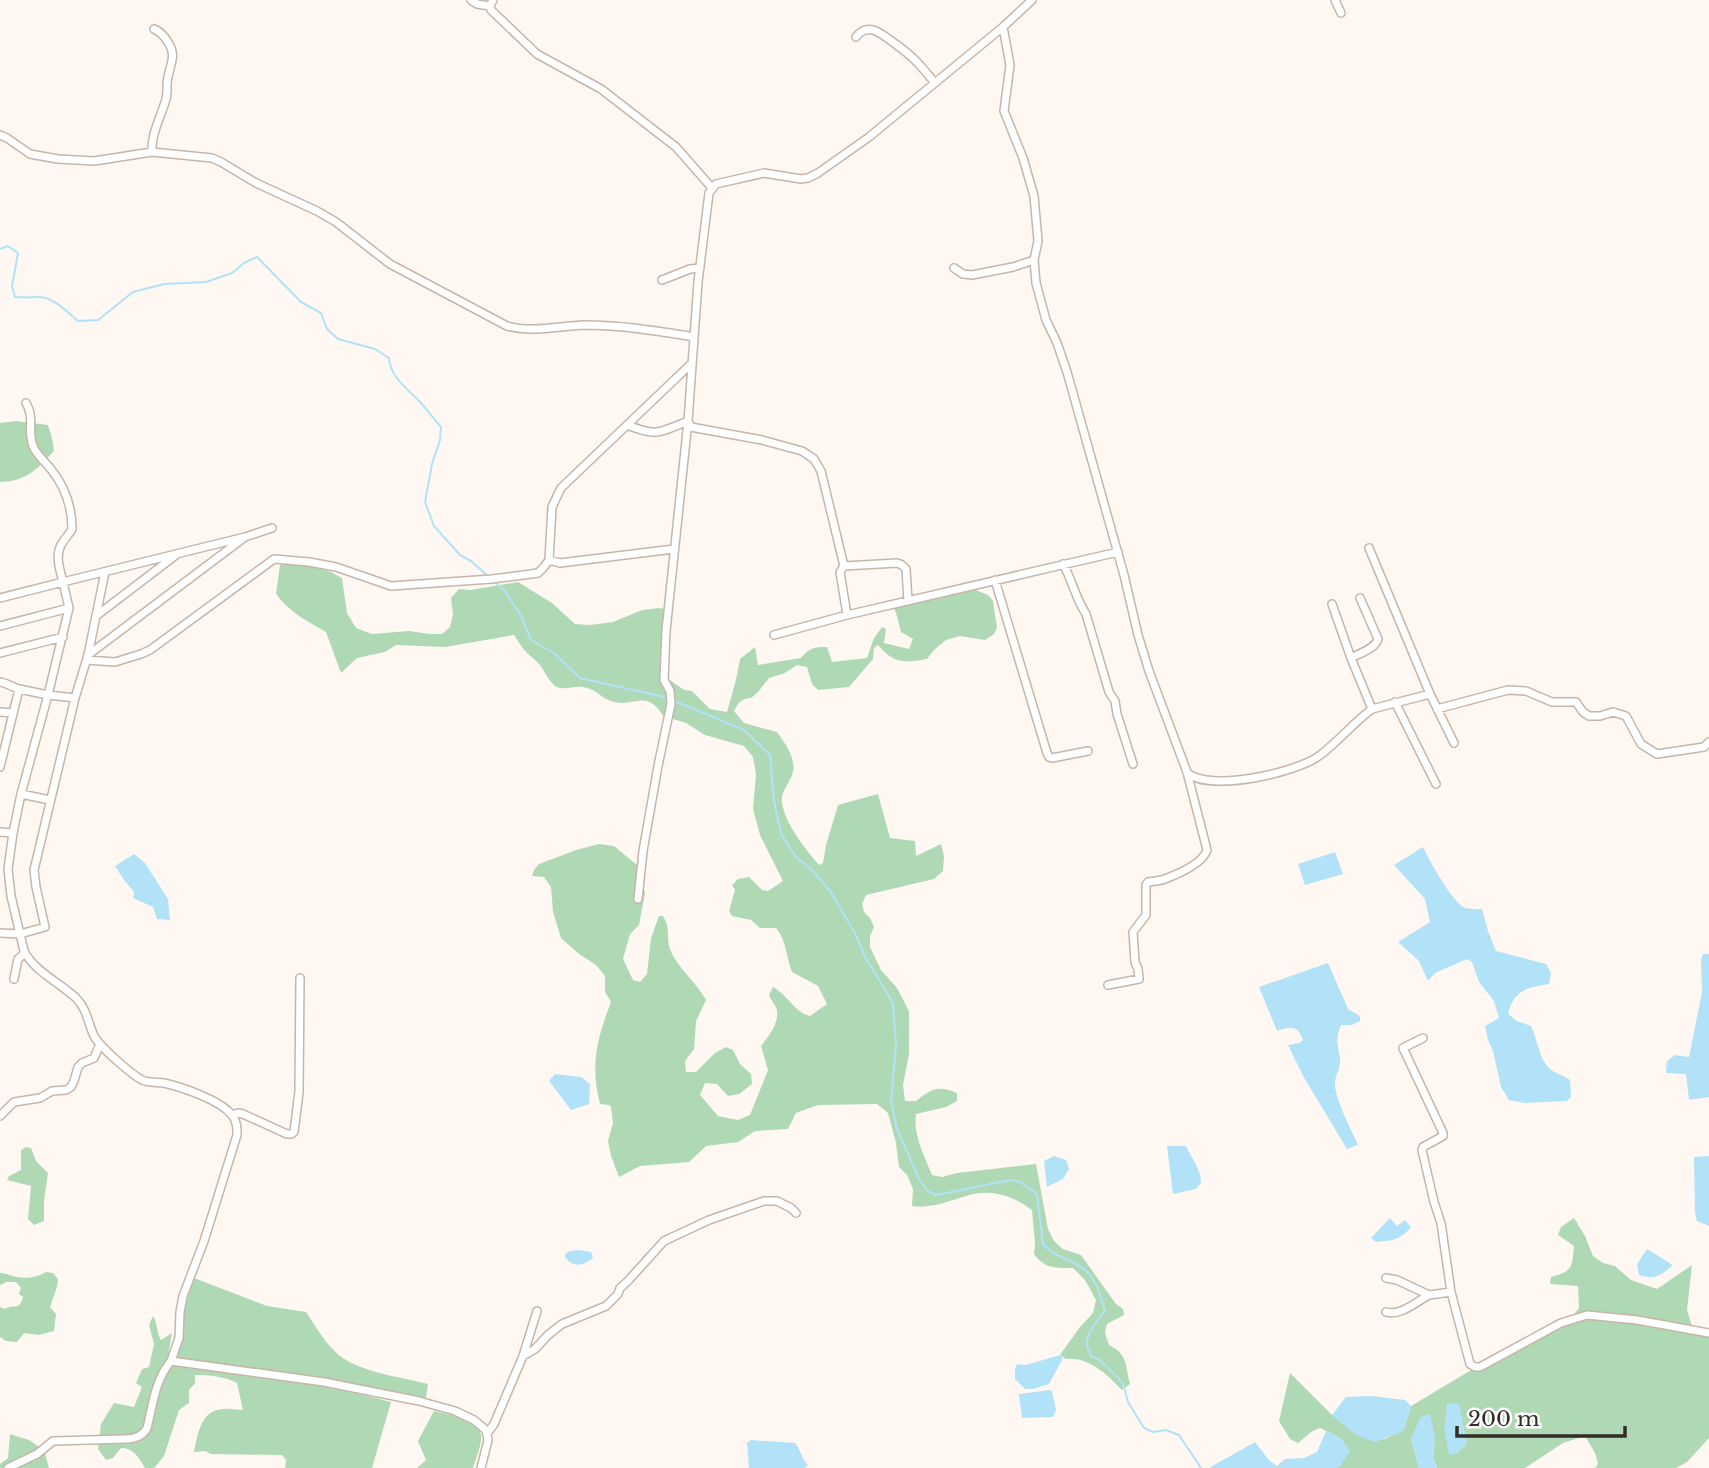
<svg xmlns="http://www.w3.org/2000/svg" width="1709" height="1468" viewBox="0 0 1709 1468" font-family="'Libre Baskerville',serif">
  <rect width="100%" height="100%" fill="#fff8f2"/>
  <path fill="#aed9b4" d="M16,421L48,425L52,438L54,451C36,470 27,481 0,482V423Z
    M304,564L331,572L342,578L347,613L356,628L372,634L409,631L430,634H442L450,627L453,614L451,598L459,589L470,590L518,582L552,603L575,624L590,625L613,622L642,610L659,608L671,610L667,678L684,690L692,691L710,709L727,712L736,680L740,659L755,647L758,665L801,658C809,648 814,647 827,647L832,662L867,658L874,638L882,627L886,629L884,643L909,649L913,639L901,632L897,616L894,608L976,590L988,595L993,601L997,628L994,634L985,640L960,636L946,640L934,650L927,659C904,663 894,664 878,645L874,648L873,659L849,687L818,690L812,684L807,667L797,665L785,673L769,678L758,692L751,698C742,698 738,703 734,711L744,723L777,732C785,743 796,758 793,772C790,783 780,792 782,803C786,826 805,848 819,865L823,863L826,845L838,805L878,794L890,838L915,841L916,856L941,844L944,856L943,871L934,879L866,895L862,904L864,912L870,918L874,927L870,936V947L881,970L897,988L909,1011V1054L903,1085L905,1101H916C931,1089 938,1085 957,1093V1101L946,1107L916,1114C913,1135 924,1155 932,1175L942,1177L957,1173L1036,1164L1048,1229L1054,1241L1063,1249L1081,1255L1116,1304L1123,1309L1124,1315L1107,1324L1105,1333L1109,1345C1128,1354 1125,1365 1130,1384L1122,1390C1108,1375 1088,1356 1066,1359L1060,1355L1080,1327L1093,1313L1096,1300L1085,1280L1073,1268C1055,1268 1045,1269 1034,1254L1035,1243L1032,1210C1012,1195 990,1188 966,1196C948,1201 931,1209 912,1206L913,1189L907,1175L899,1167L896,1143L888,1113L877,1104L818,1105L796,1113L788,1129L755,1131L738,1142L706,1146L689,1162L640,1166L619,1177L611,1156L608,1141L613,1123L611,1107L609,1105L600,1104C590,1064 597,1039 611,1002L605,992V976L596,965L579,954L561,938L553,912L551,887L544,877L532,876L534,870L539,864L576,850L599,844L614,846L637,865L645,893L639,925L630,934L623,959L633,980L640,982L647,974L651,938L659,916H663C671,929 666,937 670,949C676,966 697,983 706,1000L696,1021L694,1049L685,1061L686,1072H696L715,1053L726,1047L733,1050L740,1064L751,1074L752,1084L739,1094L728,1096L717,1084L705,1083L700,1095L718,1116L738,1120L750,1115L768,1070L761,1046C768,1037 779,1024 777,1010C776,1006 771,1000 769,995L773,987C788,995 794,1012 810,1016L827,1004L818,986L792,972C786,957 787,941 776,928H760L751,920L732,916L729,911L735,890L732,885L738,879L749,877L762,890L768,891L783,881L760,835L753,809L756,774L753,757L744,746L705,735L686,723L663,716C646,687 633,709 611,701C599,697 597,689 582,687C573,686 563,691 555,686C548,680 545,671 539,664C536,660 531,657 527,653C522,648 518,641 514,635L445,647L396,645L385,652L357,658L341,673L326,632C307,621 289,612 276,594L280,565Z
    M26,1147L31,1148L36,1161L48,1173L44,1201V1221L34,1225L28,1219L31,1186L7,1180L9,1176L21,1170V1150Z
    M1574,1218L1585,1236L1593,1256L1603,1263L1615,1266L1631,1280L1657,1289L1692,1265L1687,1310L1692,1326L1709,1329V1438L1687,1462L1676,1468H1595L1598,1464L1595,1453L1585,1436L1563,1443L1525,1468H1437L1433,1457L1435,1438L1421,1418L1411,1439L1419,1468H1335L1341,1465L1342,1439L1320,1428C1310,1431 1306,1437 1298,1443L1290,1439L1279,1421L1290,1373L1332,1415L1343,1423L1385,1439L1404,1429L1411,1406L1518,1342L1571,1318L1579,1308L1578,1286L1550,1284L1551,1277C1573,1271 1572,1268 1574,1246L1558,1235L1561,1227Z
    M46,1272L53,1273L58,1279L57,1287L50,1307L56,1314L54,1331L39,1335L24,1333L17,1342L6,1341L0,1337V1307L5,1309C14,1303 19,1312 23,1297L19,1294L21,1288L16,1282H6L1,1285L0,1284V1273C7,1273 11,1276 17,1277C27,1279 38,1277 46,1272Z
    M194,1278L267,1306L306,1312C316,1327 326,1345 340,1356C363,1373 401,1377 428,1384L426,1398L389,1393L314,1378L175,1358L183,1336V1313Z
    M153,1316C158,1323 156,1332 161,1340L172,1333L168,1356L174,1366L199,1368L301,1383L324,1385L391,1402L372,1468H285L286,1460L282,1455L211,1454L205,1451L194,1452C198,1433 201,1409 225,1409C231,1408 237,1410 243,1410L237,1383C223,1376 210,1375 195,1375V1383L189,1390V1403L179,1410L164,1456L154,1468H145C139,1458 134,1448 121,1448L113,1458L106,1460L98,1449L101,1424L114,1403L134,1407L142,1387L136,1383L142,1369L149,1367L154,1344L149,1325Z
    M434,1411C447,1415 480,1418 481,1435C482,1445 476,1458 473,1468H417L426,1460L418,1441Z
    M10,1434L29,1440L44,1450L49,1468H0V1464L8,1458Z"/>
  <path fill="#b1e2f8" d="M1423,847C1429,860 1453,903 1465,908C1470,909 1477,909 1482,909L1488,931L1496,951L1546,964L1551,973L1549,984C1526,988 1514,990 1508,1014L1517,1021L1531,1026C1538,1040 1538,1057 1550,1069C1553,1072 1564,1076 1570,1080L1571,1097L1567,1101L1524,1103L1509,1100L1501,1087L1493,1051L1488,1040L1485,1026L1499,1018L1494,1001L1479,982L1472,962L1467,959L1435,973L1428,981L1419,961L1398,942L1430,922L1425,899L1394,865Z
    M1335,852L1343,874L1305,885L1298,864Z
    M134,854L145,863L168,899L170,920L157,919L153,907L133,898L134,892L124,880L115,866Z
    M1703,954H1709V1097L1689,1100L1686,1074L1666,1073L1667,1061L1675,1055L1689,1057L1702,992L1701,959Z
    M1328,963L1348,1009L1360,1016V1021L1352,1025H1341C1335,1041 1338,1044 1340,1059C1341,1068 1334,1077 1335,1086C1337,1103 1351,1129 1358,1145L1347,1149L1303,1076L1288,1045L1299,1043L1303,1040C1298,1025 1290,1026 1277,1031L1259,987Z
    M555,1074L581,1077L590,1084L589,1104L571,1110L549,1081Z
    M1167,1146H1186C1192,1160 1201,1168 1201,1183L1196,1189L1173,1194Z
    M1054,1156L1066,1160L1069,1169L1063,1179L1047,1187L1044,1161Z
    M1709,1156V1226L1697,1221L1695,1212L1694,1157Z
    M1390,1218L1397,1226L1405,1220L1411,1227C1401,1240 1391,1241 1376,1242L1371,1238Z
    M1647,1249L1673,1265C1660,1276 1655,1280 1639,1275L1637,1264Z
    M579,1250L591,1252L593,1258C583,1266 573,1268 565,1257V1254L570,1251Z
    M1060,1355L1063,1358L1049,1384L1033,1389H1025L1015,1379V1369L1017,1364L1026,1365Z
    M1050,1390L1052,1391L1056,1410L1053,1417L1022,1418L1019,1394Z
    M1371,1396L1405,1400L1411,1406L1404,1429L1401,1432L1375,1442L1356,1435L1332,1415L1346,1397Z
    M1447,1403L1459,1404L1467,1443L1458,1453L1449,1455L1444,1427Z
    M1430,1414L1435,1438L1433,1457L1437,1468H1419L1411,1439L1421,1417Z
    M1326,1431L1342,1439L1350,1451L1341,1465L1335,1468H1209L1255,1442L1269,1460L1277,1466L1285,1459L1304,1458L1317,1452Z
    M751,1440L795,1443C801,1450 801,1458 808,1465L805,1468H749L747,1443Z"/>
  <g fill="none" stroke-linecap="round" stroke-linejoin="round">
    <path stroke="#b1e2f8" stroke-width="2" d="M0,249L8,246L18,253L12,286L15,297C24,298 31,297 39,297C54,297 67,312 78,321L98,320L133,292L164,284L206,282L232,273L244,263L257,257L301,302L321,313L327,329L338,339L375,349L389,358C390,376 406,388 418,400C426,408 433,418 441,427L440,440L432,464L425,502L434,526L460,555L471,561L489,577
      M494,581L505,591L521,616L531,640L555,654L580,678L664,697
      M677,702L744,730L770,755L774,801L781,834L796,857L812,870L830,891L855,933L866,959L885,989L893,1004L896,1045L891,1101L897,1129L920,1181L928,1191L936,1195L1010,1180L1020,1182L1037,1194L1043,1244C1051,1253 1061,1257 1072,1262C1094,1271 1099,1289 1105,1311C1098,1319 1086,1333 1087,1344C1087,1348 1090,1352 1091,1356L1100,1360L1123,1383L1128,1402L1144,1428L1153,1432L1166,1430L1179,1435L1201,1468"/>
    <g stroke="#c7b5a8" stroke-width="10">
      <path id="minor" d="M471,0L477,4L490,6
        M493,0L490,6L491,10L537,54L601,89L676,147L712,188
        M1335,0L1341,13
        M1003,27L1010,65L1004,111L1023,158L1034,196L1038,241L1034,260L1036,283L1046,320L1057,343L1067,372L1124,575L1138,635L1149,671L1187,772L1207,850C1203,863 1178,874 1165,879C1160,881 1153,881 1148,882L1146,885V915L1133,932L1135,962L1138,969L1139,979L1108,985
        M856,37C868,21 882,34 894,43C913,56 921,66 935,83
        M0,135L7,138L30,154L58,159L94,161L152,152L212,158L221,162L256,183L317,211L336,222L390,264L507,326C533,333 558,326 584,325C621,325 658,331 694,337
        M152,152C151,133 161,117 166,99C168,91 166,84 168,77C169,71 171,66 172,60C175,49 164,33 154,29
        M954,268L963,274L972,275L1013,267L1034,260
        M662,280L690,269L700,268
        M627,425C658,437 658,433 688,421L691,427L696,428L762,440L802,451L814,459L821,471L844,566L897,563L902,565L906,569L908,601
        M245,537L272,528
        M1369,548L1430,694
        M549,560L560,563L674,549
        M1063,564C1073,582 1075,597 1086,614L1109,692L1115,701L1117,714L1133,764
        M844,566L840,572L847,615
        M995,580L1047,753L1049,757L1052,758L1088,751
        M0,598L63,582C60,570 55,556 61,545C64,539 69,535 72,529C72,506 65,486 50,468C44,461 36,454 33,446C27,429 35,418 26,403
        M1332,604L1351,658
        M96,616L176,555
        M0,626L69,608
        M774,635L847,615L1118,552
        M0,653L63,637
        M87,660L115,662L141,654L150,650L274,559L309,562L336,567L391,586L492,579L531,574L538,573L544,567L549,560L552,507L561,488L692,363
        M0,682C7,683 12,687 19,689
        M75,698L48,695L21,794L13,833L8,869L11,896L24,951C35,972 59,982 76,998C87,1009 88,1023 94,1036C100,1047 131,1074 142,1080C149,1083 157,1082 164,1083C182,1087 220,1100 232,1115C237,1121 237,1128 237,1135L204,1241L183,1296L180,1312L179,1338L171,1361L324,1382L419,1401L455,1411L474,1420L486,1430L488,1440L481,1468
        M1395,702L1436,784
        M1372,709L1430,694L1454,743
        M1437,709L1508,690L1526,691L1552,702H1576L1583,712L1589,716H1600L1613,712L1626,716L1641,744L1657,754L1704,747L1709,742
        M0,712L13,713
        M0,767L19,689L48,695L69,608L63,582L245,537L88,655
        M1187,773C1211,792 1295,773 1319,756C1338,742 1353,723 1372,709L1351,658C1360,653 1375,649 1378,639L1360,598
        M21,794L50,800
        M0,832L13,833
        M638,899L643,851L658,766L671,704L670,691L664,680L666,631L688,421L698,282L709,193L716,184L764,173L801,179L808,178L818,173L869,137L1003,27L1032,0
        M0,933L20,934L45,927L36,887L34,870L75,698L88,655L105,572
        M14,979L18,959L25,953
        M1423,1038L1403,1048L1443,1133V1136L1423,1147L1422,1150L1434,1202L1441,1223L1451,1292L1470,1364L1475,1367H1480L1561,1323L1587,1315L1637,1320L1709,1333
        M232,1115L238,1113L243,1114L287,1134H291L294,1132L299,1092L300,978
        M0,1116L14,1102L40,1098L52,1091L66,1090L71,1087L74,1081L78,1067L82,1063L94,1058L100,1044
        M1386,1278L1397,1280L1429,1295L1451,1292
        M1386,1312C1401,1316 1416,1302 1429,1295
        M523,1356L535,1349L548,1335L562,1324L606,1306L618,1294L620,1288L627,1282L664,1241L709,1220L764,1201H777L791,1208L796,1213
        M487,1434L494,1424L523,1356L537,1311
        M8,1468L37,1454L53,1441L125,1439C134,1439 143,1436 147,1428C153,1404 155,1380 171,1361"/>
    </g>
    <use href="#minor" stroke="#fff" stroke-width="7"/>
  </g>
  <path d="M1457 1426v10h168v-10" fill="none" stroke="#332c27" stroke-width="3.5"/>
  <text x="1468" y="1426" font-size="21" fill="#332c27" stroke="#ffffff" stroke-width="5" paint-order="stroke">200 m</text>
</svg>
